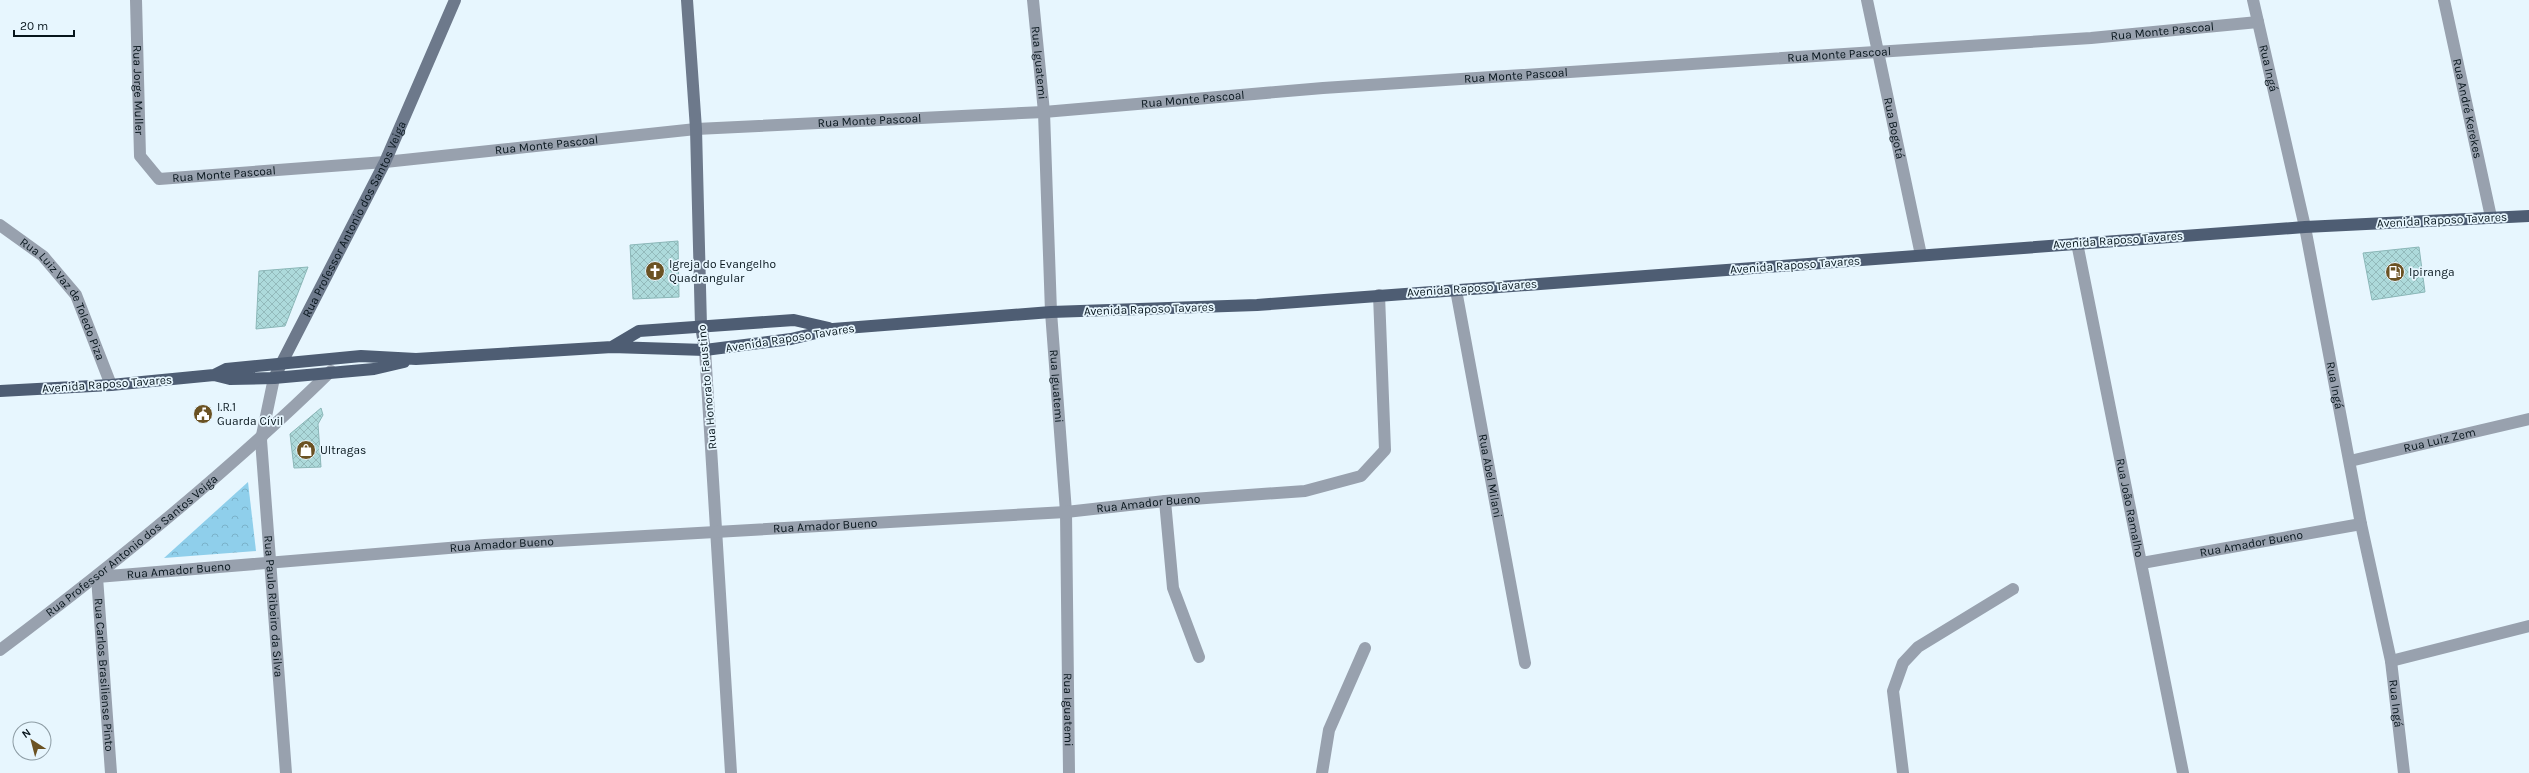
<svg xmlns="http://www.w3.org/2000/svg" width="2529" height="773" viewBox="0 0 2529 773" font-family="Karla,sans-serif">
  <defs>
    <pattern id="park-crowns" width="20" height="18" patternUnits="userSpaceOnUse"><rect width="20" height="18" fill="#8fcfeb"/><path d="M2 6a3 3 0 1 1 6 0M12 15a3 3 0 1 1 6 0" fill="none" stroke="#7ab1c9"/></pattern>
    <pattern id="building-cross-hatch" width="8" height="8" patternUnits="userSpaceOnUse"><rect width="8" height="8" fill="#addadb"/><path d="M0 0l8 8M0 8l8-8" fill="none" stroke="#93babb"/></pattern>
  </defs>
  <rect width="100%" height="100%" fill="#e7f6fe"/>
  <path fill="url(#park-crowns)" d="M248,482L256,551L164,558Z"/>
  <path fill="url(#building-cross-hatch)" stroke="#8bb7b8" d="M678,241L679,297L633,299L630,245Z
    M2419,247L2425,292L2372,300L2363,253Z
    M308,267L285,326L256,329L259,271Z
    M321,408L323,415L318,424L321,467L294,468L290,434Z"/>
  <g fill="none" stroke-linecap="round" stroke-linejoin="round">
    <path stroke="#98a1ae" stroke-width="12" d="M1165,501L1173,588L1199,657
      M1322,773L1329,730L1365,648
      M1903,773L1893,691L1903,663L1918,647L2013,589"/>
    <g stroke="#98a1ae" stroke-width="12">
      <path id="s1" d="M136,0L140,156L159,179L385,162L696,129L1044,112L1323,88L2091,38L2258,22"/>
      <path id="s2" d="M1033,0L1044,112L1051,312L1066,512L1069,773"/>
      <path id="s3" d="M1867,0L1921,255"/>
      <path id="s4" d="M2253,0L2305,227L2361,524L2391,661L2404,773"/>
      <path id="s5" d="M2444,0L2491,217"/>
      <path id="s6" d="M0,225L43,256L76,295L111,385"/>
      <path id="s7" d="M2077,243L2183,773"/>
      <path id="s8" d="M1456,290L1525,663"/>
      <path d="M705,350L731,773"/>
      <path id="s9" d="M274,378L261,440L286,773"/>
      <path id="s10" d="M2350,461L2529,419"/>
      <path id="s11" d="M2142,563L2361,524"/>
      <path id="s12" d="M97,577L485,545L1066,512L1165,501L1305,491L1361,476L1385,450L1379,295"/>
      <path id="s13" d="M97,577L111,773"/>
      <path id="s14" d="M0,650C116,563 228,472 331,371"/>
      <path d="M2391,661L2529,626"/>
    </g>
    <g stroke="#6d798b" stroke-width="12">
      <path d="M687,0L696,129L701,326L705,350"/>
      <path id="s15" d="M274,378L385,162L455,0"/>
    </g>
    <path stroke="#4e5d73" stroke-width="12" d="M612,347L639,331L794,320L829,328
      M214,375L226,369L361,356L416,359L612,347L705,350L791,339L833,329L1051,312L1257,305L2305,227L2529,216
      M0,391L111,385L214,375L230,379L274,378L374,369L404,362"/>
  </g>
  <defs>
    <g id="church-disc" transform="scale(1)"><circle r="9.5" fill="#6b5223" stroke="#e7f6fe"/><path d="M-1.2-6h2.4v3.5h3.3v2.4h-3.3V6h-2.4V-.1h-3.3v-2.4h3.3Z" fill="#fff"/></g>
    <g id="fuel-disc" transform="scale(1)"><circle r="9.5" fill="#6b5223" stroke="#e7f6fe"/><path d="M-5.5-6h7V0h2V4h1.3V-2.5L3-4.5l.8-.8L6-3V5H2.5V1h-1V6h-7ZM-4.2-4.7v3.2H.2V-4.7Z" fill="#fff"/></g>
    <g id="civic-disc" transform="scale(1)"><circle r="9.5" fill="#6b5223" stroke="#e7f6fe"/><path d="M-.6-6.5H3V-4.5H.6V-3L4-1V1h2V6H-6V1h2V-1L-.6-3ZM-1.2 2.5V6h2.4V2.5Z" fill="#fff"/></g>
    <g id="shop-disc" transform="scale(1)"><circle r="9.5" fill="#6b5223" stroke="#e7f6fe"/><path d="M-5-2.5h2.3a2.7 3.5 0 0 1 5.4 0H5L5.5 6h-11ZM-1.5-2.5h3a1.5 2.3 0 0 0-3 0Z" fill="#fff"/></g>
  </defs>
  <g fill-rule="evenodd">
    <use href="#church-disc" x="655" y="271"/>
    <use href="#fuel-disc" x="2395" y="272"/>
    <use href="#civic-disc" x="203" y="414"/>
    <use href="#shop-disc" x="306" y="450"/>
  </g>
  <g text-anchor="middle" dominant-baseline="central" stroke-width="3.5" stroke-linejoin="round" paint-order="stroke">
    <g font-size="12" fill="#07151c" stroke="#e7f6fe">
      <text stroke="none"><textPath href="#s1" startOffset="2195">Rua Monte Pascoal</textPath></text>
      <text stroke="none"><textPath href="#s1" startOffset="1871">Rua Monte Pascoal</textPath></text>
      <text stroke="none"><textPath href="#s2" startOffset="63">Rua Iguatemi</textPath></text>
      <text stroke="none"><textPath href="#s4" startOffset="70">Rua Ingá</textPath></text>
      <text stroke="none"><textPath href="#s1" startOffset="1547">Rua Monte Pascoal</textPath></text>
      <text stroke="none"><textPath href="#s1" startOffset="90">Rua Jorge Muller</textPath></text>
      <text stroke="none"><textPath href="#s1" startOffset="1223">Rua Monte Pascoal</textPath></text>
      <text stroke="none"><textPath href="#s5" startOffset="111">Rua André Kerekes</textPath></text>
      <text stroke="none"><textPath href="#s1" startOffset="899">Rua Monte Pascoal</textPath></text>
      <text stroke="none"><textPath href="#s3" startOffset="131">Rua Bogotá</textPath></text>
      <text stroke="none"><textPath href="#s1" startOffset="575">Rua Monte Pascoal</textPath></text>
      <text stroke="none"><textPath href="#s1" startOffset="251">Rua Monte Pascoal</textPath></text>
      <text stroke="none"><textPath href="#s15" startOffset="178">Rua Professor Antonio dos Santos Veiga</textPath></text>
      <text transform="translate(2442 220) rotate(-3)">Avenida Raposo Tavares</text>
      <text transform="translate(2118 240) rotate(-4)">Avenida Raposo Tavares</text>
      <text transform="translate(1795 265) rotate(-4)">Avenida Raposo Tavares</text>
      <text transform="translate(1472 288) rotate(-4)">Avenida Raposo Tavares</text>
      <text stroke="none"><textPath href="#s6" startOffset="100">Rua Luiz Vaz de Toledo Piza</textPath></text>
      <text transform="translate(1149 309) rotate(-2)">Avenida Raposo Tavares</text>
      <text transform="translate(790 338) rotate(-9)">Avenida Raposo Tavares</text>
      <text transform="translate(107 384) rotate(-4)">Avenida Raposo Tavares</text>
      <text stroke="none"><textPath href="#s4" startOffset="394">Rua Ingá</textPath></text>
      <text stroke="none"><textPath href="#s2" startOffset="387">Rua Iguatemi</textPath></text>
      <text transform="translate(707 387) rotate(-95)">Rua Honorato Faustino</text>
      <text stroke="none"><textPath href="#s10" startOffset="92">Rua Luiz Zem</textPath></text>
      <text stroke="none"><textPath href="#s8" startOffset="189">Rua Abel Milani</textPath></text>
      <text stroke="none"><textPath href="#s12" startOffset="1054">Rua Amador Bueno</textPath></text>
      <text stroke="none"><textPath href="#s7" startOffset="270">Rua João Ramalho</textPath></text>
      <text stroke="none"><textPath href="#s12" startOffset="730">Rua Amador Bueno</textPath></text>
      <text stroke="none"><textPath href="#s11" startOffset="111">Rua Amador Bueno</textPath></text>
      <text stroke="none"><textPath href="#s12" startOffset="406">Rua Amador Bueno</textPath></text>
      <text stroke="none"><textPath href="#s14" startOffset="168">Rua Professor Antonio dos Santos Veiga</textPath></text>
      <text stroke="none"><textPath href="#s12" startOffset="82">Rua Amador Bueno</textPath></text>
      <text stroke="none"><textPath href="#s9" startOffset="230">Rua Paulo Ribeiro da Silva</textPath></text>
      <text stroke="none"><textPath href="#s13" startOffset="98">Rua Carlos Brasiliense Pinto</textPath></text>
      <text stroke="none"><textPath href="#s4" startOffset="718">Rua Ingá</textPath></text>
      <text stroke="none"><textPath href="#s2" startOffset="711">Rua Iguatemi</textPath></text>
    </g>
    <g font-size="12" fill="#07151c" stroke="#e7f6fe" text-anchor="start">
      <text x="669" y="264">Igreja do Evangelho<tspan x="669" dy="14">Quadrangular</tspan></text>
      <text x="2409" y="272">Ipiranga</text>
      <text x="217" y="407">I.R.1<tspan x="217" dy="14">Guarda Cívil</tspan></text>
      <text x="320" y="450">Ultragas</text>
    </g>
  </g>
  <g transform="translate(32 741) rotate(324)"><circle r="19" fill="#e7f6fe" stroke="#8d9ca4"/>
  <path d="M0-3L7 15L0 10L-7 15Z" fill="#6b5223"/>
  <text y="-6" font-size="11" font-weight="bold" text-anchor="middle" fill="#07151c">N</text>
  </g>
  <path d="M14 30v6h60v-6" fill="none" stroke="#07151c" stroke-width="2"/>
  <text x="20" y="30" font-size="12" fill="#07151c" stroke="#e7f6fe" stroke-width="3" paint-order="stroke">20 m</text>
</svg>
